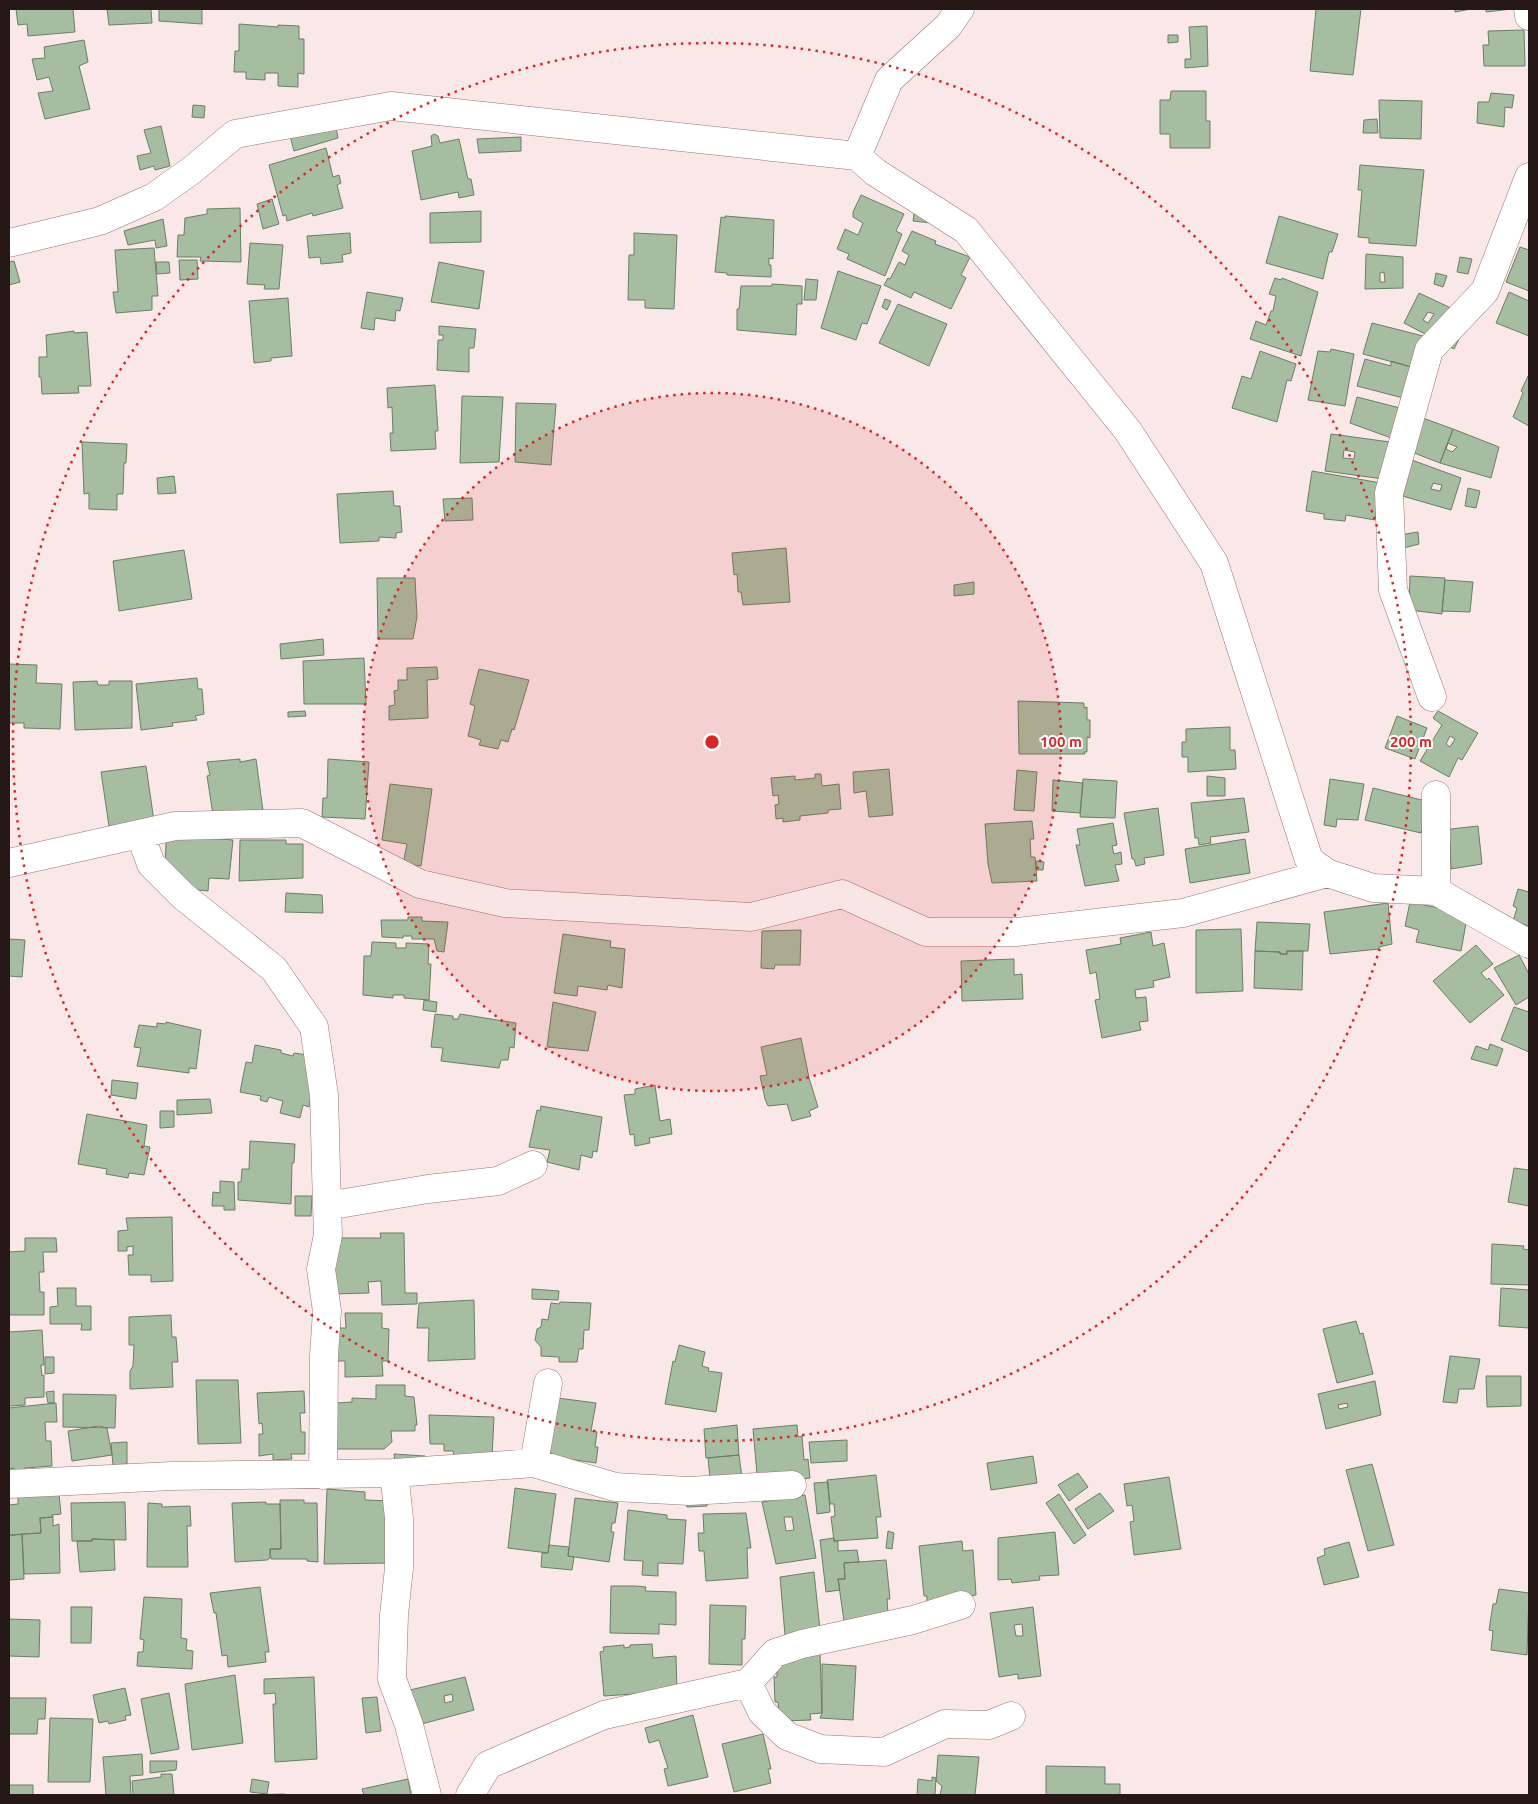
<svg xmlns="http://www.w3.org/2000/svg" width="1538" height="1804" viewBox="0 0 1538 1804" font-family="Ubuntu,sans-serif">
  <rect width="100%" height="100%" fill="#fae8e8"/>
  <path fill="#a6bda1" stroke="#6a7f65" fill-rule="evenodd" d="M16,9H73L75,32L28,36L27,24L18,25Z
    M107,9H151L152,23L109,25Z
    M159,9H202V24L159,21Z
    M1316,9H1361L1353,75L1310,71Z
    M1455,9H1512L1486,12V9H1471L1455,12Z
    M239,24L278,27V25L299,26V39H304V74L298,73V87L278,86V73H265V80L246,79V72H234L235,51H239Z
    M1207,26L1208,66L1185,68V59H1191L1189,27Z
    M1524,30L1525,66H1484L1483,45H1489L1488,31Z
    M1168,35H1178V42L1168,43Z
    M84,40L88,62L79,66L90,109L45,119L38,93L53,91L49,77L37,80L32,59L45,58L44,47Z
    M1171,91H1206V121H1210V148H1170V134H1160V100H1170Z
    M1491,93L1514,95L1512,108L1505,107L1504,127L1477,123L1478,102H1489Z
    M1379,100L1422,101L1421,139L1380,138Z
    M193,105L205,106L204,118L192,117Z
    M1377,119L1378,133H1363L1364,120Z
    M335,121L338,138L294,151L289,132Z
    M161,126L170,166L155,170L154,166L140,170L137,156L151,153L144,130Z
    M434,134L438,136L440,143L459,139L468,179H471L474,195L459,198L458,192L421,200L412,151L432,146L431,136Z
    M521,137V151L479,153L477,139Z
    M326,148L333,177L339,175L341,183L337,185L343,208L313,216L312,213L287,221L286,215L283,216L269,165Z
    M1360,165L1424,170L1416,246L1369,243V238L1358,237L1362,190H1358Z
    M861,195L904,214L896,231L902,234L885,276L847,259L849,254L837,249L845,229L858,235L863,223L853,217V212Z
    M272,199L279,224L263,229L257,204Z
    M240,208L241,262L200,261L201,257H177L178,235H184L185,218L207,214V209Z
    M481,211V242L430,243V213Z
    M914,214H933L932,223L913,221Z
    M725,216L774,220L773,259L769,258V265H771V277L727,275V273L715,272L721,217L725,218Z
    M1279,216L1338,234L1332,252H1329L1323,279L1266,263Z
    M163,219L167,246L156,248L155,240L128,245L124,231Z
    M912,231L936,241L935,244L970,257L961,275L966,278L951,309L914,292L911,298L884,285L888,278L890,279L899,262L905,265L909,255L902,251Z
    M350,233L351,253L342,255L343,262L321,264L320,257L309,258L307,236Z
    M634,233L677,235L674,309L645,308V300H628L629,255H634Z
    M250,243L283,245L279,289H264L265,285L247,284Z
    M1520,247L1529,250V291L1506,282Z
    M154,248L158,296H152V310L116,313L113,292H118L115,250Z
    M1366,254L1403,257V288L1365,289ZM1384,272L1385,282H1380V273Z
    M1460,257L1472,259L1468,274L1457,272Z
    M179,260H197L198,279L180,280Z
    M14,261L20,282L9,285V262Z
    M156,262H169L170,273L157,274Z
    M439,262L484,271L479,309L431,302Z
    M838,271L881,286L867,324L862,323L856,340L821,328Z
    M1436,273L1447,276L1443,287L1434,284Z
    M1275,278L1281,280L1282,278L1318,292L1301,356L1250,339L1256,321L1266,325L1271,311H1273L1276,296L1269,294Z
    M806,279L818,280L816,300H804Z
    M772,284L802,286V304H797L796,335L737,330V309H739L741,286H772Z
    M367,292L403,298L400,311L396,310L395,321L375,318L374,330L361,328Z
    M1509,292L1529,301V336L1496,323Z
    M1419,293L1470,317L1454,349L1404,323ZM1428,312L1434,314L1428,323L1423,320Z
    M288,298L292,356L271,358V361L254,363L249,301Z
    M885,299L891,301L887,310L882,307Z
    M898,304L947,324L929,366L879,343Z
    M1372,323L1423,336L1415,368L1363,354Z
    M439,326L476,329L474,348H469V372L437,370L438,340H443V335H439Z
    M74,331V333L87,332L91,386H78L79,393L42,394L41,377H39V357H47L46,335Z
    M1331,349L1354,354L1345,406L1308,400L1318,351L1330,352Z
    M1260,351L1296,364L1291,381L1287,380L1277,422L1232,408L1242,376L1251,379Z
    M1365,359L1391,366V361L1415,368L1407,399L1357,386Z
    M1528,376L1529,377V426L1513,417L1523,393L1521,391Z
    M435,385L438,431H435L436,449L391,451L390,433H393L392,407L388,408L387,388Z
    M462,396L503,397L499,462L460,463Z
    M1357,397L1404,409L1394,439L1350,423Z
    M516,403L556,404L551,465L515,462Z
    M1420,417L1453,429L1440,463L1409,451Z
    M1453,429L1499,447L1491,478L1440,463ZM1448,443L1457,447L1452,452L1446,449Z
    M1331,434L1390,442L1383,479L1325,471ZM1344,450L1355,452L1354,459L1343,458Z
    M82,442L127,444L126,463H124L123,494H117V510L89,509V493L84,494Z
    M1409,459L1461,478L1451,510L1399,495ZM1433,483L1442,485L1440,491L1431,489Z
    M1312,471L1381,483L1375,520L1346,515L1345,521L1324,519V514L1306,511Z
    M174,476L176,493L158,494L157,478Z
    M1468,488L1480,491L1476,508L1465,506Z
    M393,491L394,506H400L402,532L396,533V538L379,537V541L340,543L337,494Z
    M472,498L473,520L445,521L443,499Z
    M1418,532L1419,544L1400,549L1399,535Z
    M786,548L790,602L743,605L741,592H738L737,574L734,575L732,553Z
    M184,550L192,599L119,611L113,561Z
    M1410,576L1445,578L1442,614L1409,610Z
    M377,578H415L417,617L413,639H378Z
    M1445,580L1473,582L1470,612L1442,611Z
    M974,582V594L954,596V585Z
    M323,639L324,655L281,659L280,644Z
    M364,658L366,704H304L303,661Z
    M9,664L37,665L36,683L62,684L60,729L24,728V723H9Z
    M437,667L438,679L427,680L428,718L389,720V706L395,705L394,691L398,690V680H407V668Z
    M479,669L529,680L514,730L512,729L508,742L501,740L498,749L479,745L481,740L468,736L475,706L470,704Z
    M197,678L198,689H202L204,714L195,716L197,720L172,723L173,726L141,730L136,684Z
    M97,681L98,685H109V681H132V728L75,730L73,682Z
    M1018,701L1084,703V708L1087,707V720H1090V738L1087,737V752H1084L1085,754H1019Z
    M305,711L306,716L288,717V712Z
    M1438,711L1478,733L1462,760L1458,758L1449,777L1420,761L1442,725L1433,718ZM1450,736L1455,739L1450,747L1446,744Z
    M1397,716L1427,728L1415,759L1385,748Z
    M1230,727V750H1235L1236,769L1188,772V757H1182V742H1186V729Z
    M240,759V762L256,759L263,811L214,821L207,776L210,775L207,762Z
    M328,759L369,762L365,819L322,817L323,798H327Z
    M146,766L154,821L109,826L101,772Z
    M889,769L893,815L869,817L866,791L854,793L853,772Z
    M1017,770L1037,772L1034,811L1014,810Z
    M815,774H821L822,786L839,784L841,809L828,810V813L800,816V820L783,822V818L776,819L775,805L779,804L778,795L773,796L771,778L795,776V780L815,778Z
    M1207,776L1225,778V796H1207Z
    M1083,779L1117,781L1115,818L1080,817Z
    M1330,779L1364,784L1358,820L1337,819L1336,827L1324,825Z
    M1053,780L1083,783L1080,813L1052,811Z
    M390,784L432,789L421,866L403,864L407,844L382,840Z
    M1373,788L1430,802L1421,833L1365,820Z
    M1244,798L1249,832L1210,837L1211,843L1199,845L1198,838H1195L1191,803Z
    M1158,808L1164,855L1144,858L1145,864L1136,866L1134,859H1132L1124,813Z
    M1032,821L1034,839H1030L1031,857H1035L1037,881L992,883L988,864L985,824Z
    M1113,823L1117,845L1112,846L1114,854L1121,852L1122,864L1115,865L1119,881L1085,886L1076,845H1080L1077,829Z
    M1478,826L1482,864L1451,869L1450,843L1444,844L1442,830Z
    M184,836L233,840L229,879L209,878L208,891L180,888L165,875L166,842H169V837Z
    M1245,839L1250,873L1190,883L1185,849Z
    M240,840H286V844H303V878L239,881Z
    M1036,861L1044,862L1043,870H1036Z
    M1518,889L1529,892V926L1513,921L1517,908L1513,906Z
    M286,893L322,895L323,913L285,912Z
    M1410,902L1458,912L1467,918L1461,951L1416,942L1419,930L1405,926Z
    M1388,903L1392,944L1379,947V949L1330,954L1324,912Z
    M408,917H422V921L448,922L444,952L437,951L434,939H412V936H403V938L382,937L381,920H408Z
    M1257,922L1310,924L1308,951H1287V954H1280V952L1255,951Z
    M1241,929L1243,991L1196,993V930Z
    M801,930L800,965H775L774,969L761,968L762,931Z
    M1151,932L1153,946L1164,943L1170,977L1153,981L1154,987L1135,990L1136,998L1146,997L1148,1021L1139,1022L1141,1030L1102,1038L1095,1000L1100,999L1096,972L1090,974L1086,950L1121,944L1120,938Z
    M563,934L611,941L610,947L625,949L622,988L608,985L607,990L578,986L577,996L554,993Z
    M9,939L25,940L22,977L9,976Z
    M372,942L396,943V948H406V943L429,944L428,964H431L429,1000L404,998V995H393V998L363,995L364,956H371Z
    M1476,945L1493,964L1481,973L1487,980L1489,978L1504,995L1470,1023L1433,981Z
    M1255,951L1280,952V954H1287V951H1303L1302,990L1254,988Z
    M1519,955L1529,974V997L1516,1005L1494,968Z
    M1014,959V975L1022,974L1023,999L962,1001L961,961Z
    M424,1000L437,1002L436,1012L423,1010Z
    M553,1002L596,1012L588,1051L547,1047Z
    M1514,1007L1529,1012V1052L1501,1040Z
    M435,1014L453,1016V1019H458L460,1014L516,1023L514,1048L510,1047L508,1060H501L499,1068L441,1061L443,1048L431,1047Z
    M166,1022L201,1030L196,1069L189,1068V1073L137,1066L141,1048L134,1047L139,1025L157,1027V1023L166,1024Z
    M801,1038L809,1078L818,1107L809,1111L811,1116L792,1121L787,1104L768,1106L765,1099L760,1076L767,1075L761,1047Z
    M1490,1044L1503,1049L1497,1066L1471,1059L1476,1046L1488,1050Z
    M255,1045L281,1050V1053L293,1056L294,1053L314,1056L316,1072L309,1107L303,1105L300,1118L280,1113L283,1101L269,1097L267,1102L260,1100L261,1096L240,1092L246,1062L252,1063Z
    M112,1080L138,1083L136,1099L111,1095Z
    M655,1085L660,1121L670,1119L672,1134L649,1138L650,1143L635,1146L634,1134L630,1135L624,1095L635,1094V1089Z
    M210,1099L212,1113L177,1115V1100Z
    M541,1106L602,1117L597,1152L593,1151L592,1158L581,1155L579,1170L547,1162L550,1150L529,1147L537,1110L540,1111Z
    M160,1111H174V1127L160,1128Z
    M87,1114L147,1125L144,1146L150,1147L144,1175L129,1173L128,1178L106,1174L107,1169L78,1164Z
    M250,1141L295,1144L294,1163H292L291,1204L238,1200V1182H241L242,1169H249Z
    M1514,1168L1529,1170V1206L1508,1202Z
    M220,1181L234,1182L235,1210H224V1206H212L213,1192L220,1193Z
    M295,1196H312L311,1216H295Z
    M172,1217L173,1281L151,1282V1275H129L128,1255H133V1246L127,1247V1251H118V1231L128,1230L126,1218Z
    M380,1233H404L405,1293H417V1304L382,1305L381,1281L368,1282L369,1293L330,1294L333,1238H381Z
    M25,1238H56L57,1252H43L44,1272H39L40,1292H44V1315H9V1252L25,1251Z
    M1492,1244L1524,1246L1523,1249L1529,1250V1285L1491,1284Z
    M57,1288H76V1306H91V1330H81L82,1324H50V1307L58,1306Z
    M1501,1288L1529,1290V1328L1499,1326Z
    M532,1289L559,1291L558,1300L532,1299Z
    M474,1300L475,1359L428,1361L429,1328H417L419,1303Z
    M560,1302L591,1303L589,1330H584L583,1349H579L577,1362H559V1357L541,1356V1347L535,1340L537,1329L541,1327L542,1319L548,1320L551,1303L559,1304Z
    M345,1313H382V1328L389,1329L388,1361H382L383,1376L345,1377V1361H336L337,1328H346Z
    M171,1315L172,1337H176L178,1362H172L173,1387L130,1389V1371L133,1366L134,1345H129V1317Z
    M1356,1321L1360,1334L1363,1333L1373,1374L1337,1383L1323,1329Z
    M42,1330L44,1365H41L42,1376L44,1375V1397L25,1398V1405L9,1406V1332Z
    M679,1345L705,1352L702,1366L709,1368L708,1371L722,1373L716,1412L665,1404L673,1361L675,1362Z
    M1450,1356L1480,1359L1474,1389H1459L1457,1403L1443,1402Z
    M45,1357H54V1373L45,1374Z
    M1486,1376H1521V1406L1487,1407Z
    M196,1380H238L241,1443L198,1444Z
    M1375,1381L1381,1415L1326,1429L1318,1394ZM1347,1403L1348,1407L1339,1409L1338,1405Z
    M376,1385H405V1396L414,1397L417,1425H415V1431H391L392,1442L384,1449H337V1403L352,1402V1398L376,1399Z
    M54,1391V1403H48L46,1392Z
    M304,1391L305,1413H300L301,1432H305V1454H291L292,1459L273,1460V1454L259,1456V1434H263L262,1423L259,1424L257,1393Z
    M63,1394L116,1395L115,1428L63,1427Z
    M550,1397L596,1403L591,1431L597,1432L595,1447H598L596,1463L541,1455Z
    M56,1403L57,1422H45L46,1441H51L52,1466L25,1468L26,1471L14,1473V1468L9,1469V1408Z
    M429,1415L494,1417L492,1458H455L453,1451H444V1444H430Z
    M737,1425L739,1455L706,1458L704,1429Z
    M797,1425L798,1437L802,1436L804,1460L808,1459L810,1478L772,1482L757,1474L753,1429Z
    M99,1426L107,1428L112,1455L72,1461L68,1431Z
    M847,1440V1461L811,1463L809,1442Z
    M127,1442V1464L113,1465L111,1443Z
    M394,1454L425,1456V1466L395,1464Z
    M739,1455L743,1485L711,1489L708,1458Z
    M1033,1456L1037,1483L991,1490L987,1463Z
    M1372,1464L1394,1545L1368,1551L1346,1470Z
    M1078,1473L1088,1487L1069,1501L1058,1485Z
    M876,1475L881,1517H876L878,1538L834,1541L831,1517L835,1516L834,1504H830L827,1480Z
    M1169,1477L1181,1549L1134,1555L1130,1522L1134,1521L1132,1505L1127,1506L1124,1484Z
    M828,1482L830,1512L817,1514L814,1483Z
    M515,1488L556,1494L548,1553L508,1548Z
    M327,1489L365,1492V1500L391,1501L390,1563L324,1564Z
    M1100,1493L1114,1511L1088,1529L1075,1509Z
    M59,1494L61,1514L52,1515L53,1517L40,1518L41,1533L9,1535V1505L18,1504V1497Z
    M1059,1494L1086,1535L1074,1544L1046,1503Z
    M805,1495L816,1558L776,1564L762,1502ZM784,1517H792L794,1530L786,1531Z
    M575,1498L618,1503L615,1523H612L611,1532H614L609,1562L568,1556Z
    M686,1498H707V1506L687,1507Z
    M280,1500H304V1503H317L318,1562L307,1561V1559H271L270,1549H281Z
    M125,1502L126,1540L92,1539V1541H72L71,1503Z
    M266,1502V1504H280L281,1549H270V1558L267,1560L235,1562L232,1503Z
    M148,1503L162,1504V1507L190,1506L191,1526H187L188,1567H147Z
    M628,1510L667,1515V1519L686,1520L683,1564L658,1563V1576L642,1575L643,1561L624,1560Z
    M746,1513L751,1548H747L748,1578L706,1581L704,1551H699L698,1533H704L703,1514Z
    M53,1517V1526L59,1524L60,1573L24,1574L22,1534L41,1533L40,1518Z
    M888,1531L894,1533L892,1549L886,1548Z
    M1055,1532L1059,1575L1039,1576L1040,1580L1012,1583L1011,1579L998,1580V1538Z
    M22,1534L24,1579L9,1580V1536Z
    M834,1538V1541H838V1551L857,1550L859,1562L844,1563L845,1579H838L840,1590L826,1592L820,1540Z
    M92,1539L114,1540L115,1570L80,1572L77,1541H92Z
    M962,1541L963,1551L973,1550L976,1595L927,1602V1596H924L919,1546Z
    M1349,1542L1359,1577L1324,1585L1317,1558L1325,1555L1324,1549Z
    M549,1545L569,1547L568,1556L574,1557L572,1570L541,1567L542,1553H548Z
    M886,1560L890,1599H887L888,1614L886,1616L844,1621L838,1579H845L844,1563Z
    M814,1572L820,1630L785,1635L780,1577Z
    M611,1586H636L646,1587L645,1591L676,1592V1625L659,1624V1634L610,1633Z
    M260,1587L269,1652H265L266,1662L228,1667L227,1655L222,1656L216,1613H214L210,1593Z
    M1499,1589L1529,1593L1527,1655L1491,1650L1493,1631L1489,1630L1493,1604H1496Z
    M144,1597L182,1599L181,1638L187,1639L186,1650L193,1651L192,1669L137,1666L138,1652H143L144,1640L140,1639Z
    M710,1605L746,1606L745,1639H742V1665L709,1664Z
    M71,1607H92L91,1643H71Z
    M1033,1607L1041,1676L1018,1679V1674L999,1677L990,1613ZM1022,1624L1023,1636H1016L1014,1625Z
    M9,1619L40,1620L39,1657L9,1656Z
    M652,1644L653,1658L676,1656L677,1691L604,1696L600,1652L604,1651L603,1647L624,1645V1648L630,1647V1645Z
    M820,1653L822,1713L810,1714L811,1720L780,1721L778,1702H775L774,1677H777V1665Z
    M822,1664L856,1666L853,1720L820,1718L822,1713Z
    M235,1675L243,1743L192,1750L185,1684Z
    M314,1677L317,1759L275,1762L273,1704H276L275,1693L264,1694V1679Z
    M465,1677L474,1710L418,1725L410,1690ZM452,1694L453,1701L445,1703L444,1696Z
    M125,1688L131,1715L125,1716L126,1720L109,1724L108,1721L99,1723L93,1695Z
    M169,1693L179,1749L151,1754L141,1699Z
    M377,1697L381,1731L366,1733L362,1698Z
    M9,1698H46L45,1719H38L37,1734H9Z
    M693,1715L708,1777L668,1786L664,1769L668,1768L659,1740L649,1743L645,1728Z
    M50,1718L93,1719L90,1782H48Z
    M763,1734L771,1769H768L771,1783L734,1792L722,1744Z
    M142,1754L143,1775L130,1776L131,1795H106L103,1757Z
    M938,1755L979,1757L975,1795H978H940L942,1786L936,1781Z
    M150,1761H177L176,1770L150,1773Z
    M1046,1766L1105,1767V1784H1120V1795H1046Z
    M161,1774H172L174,1795H133L132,1781L161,1777Z
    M932,1777L936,1778L935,1795H917L918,1779L932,1781Z
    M252,1779L269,1782L267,1794L250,1792Z
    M408,1779L411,1795H364L362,1789Z
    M9,1785H33V1795H9Z
    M285,1794V1795H249Z"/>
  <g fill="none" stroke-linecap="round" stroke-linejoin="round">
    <g stroke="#9a7474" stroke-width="29">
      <path id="minor" d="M1528,9L1529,16
        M857,156L889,80L948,26L960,9
        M9,243L100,221L154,197L192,170L235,134L391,106L857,156L875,172L966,230L1128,431L1214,563L1309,860L1327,873L1373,888L1436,891L1529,944
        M1432,697L1393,590L1389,493L1429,350L1485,291L1529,177
        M140,834L151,864L183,896L274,969L314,1027L324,1095L327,1206
        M9,863L175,826L302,823L420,884L505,903L751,917L842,894L926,932H1016L1183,913L1327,873
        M1436,891V795
        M534,1463L615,1487L689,1491L792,1485
        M394,1473L399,1518V1568L394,1615L392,1679L409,1725L427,1795
        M323,1475L324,1356L327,1311L321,1269L328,1235L327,1206L428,1189L498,1181L533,1165
        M9,1484L172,1476L394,1473L534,1463L548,1383
        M748,1683L762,1712L787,1736L820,1749L884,1752L945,1724L989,1725L1011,1716
        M470,1795L488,1765L604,1715L748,1683L775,1653L802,1644L913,1620L961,1605"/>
    </g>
    <use href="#minor" stroke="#fff" stroke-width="28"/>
  </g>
  <circle cx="712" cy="742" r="349" fill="#d62828" fill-opacity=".12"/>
  <g fill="none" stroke="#d62828" stroke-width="2.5" stroke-dasharray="2.5 5">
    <circle cx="712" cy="742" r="349"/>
    <circle cx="712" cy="742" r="699"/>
  </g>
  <circle cx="712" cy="742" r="8" fill="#d62828" stroke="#fff" stroke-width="2.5"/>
  <g font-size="15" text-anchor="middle" font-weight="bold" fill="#d62828" stroke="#fff" stroke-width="4" stroke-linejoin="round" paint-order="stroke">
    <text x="1061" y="747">100 m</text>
    <text x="1411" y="747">200 m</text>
  </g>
  <rect width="1538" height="1804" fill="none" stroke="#271818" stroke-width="20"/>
</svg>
